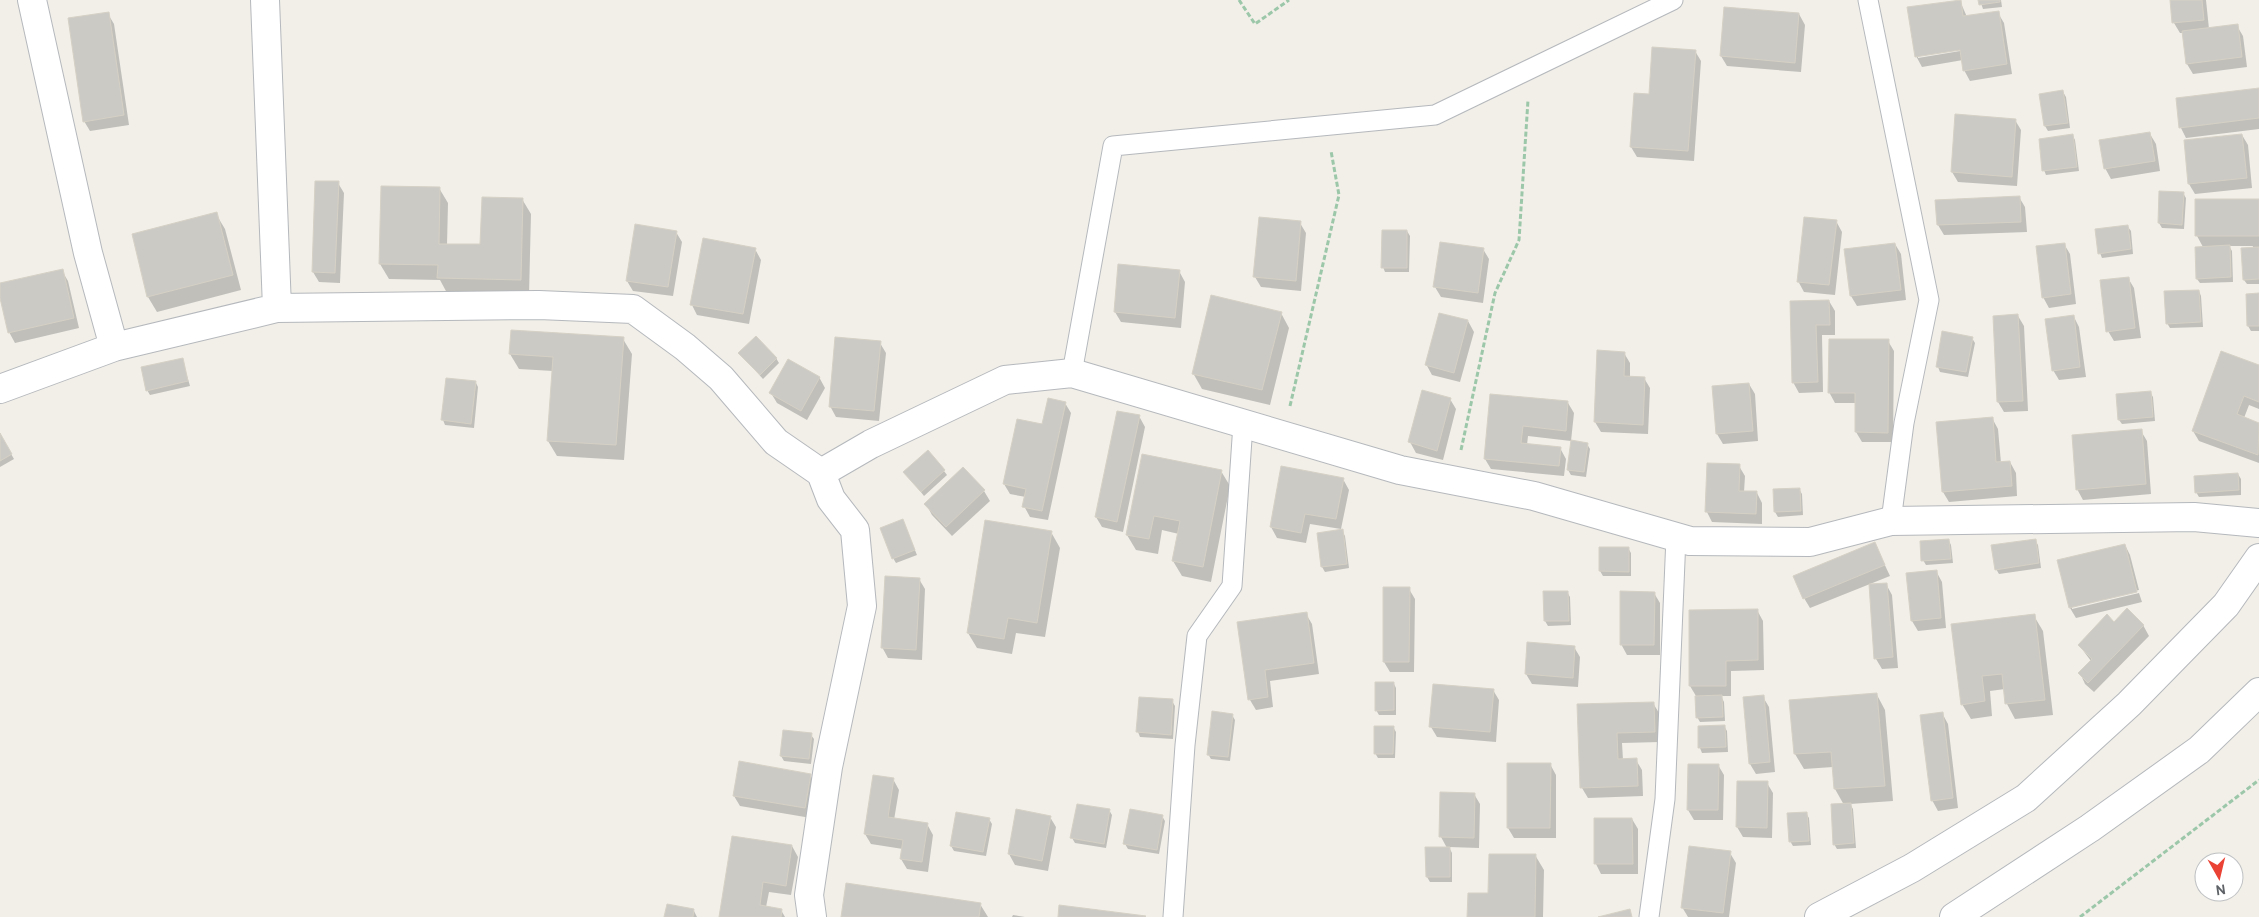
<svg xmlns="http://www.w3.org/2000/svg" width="2259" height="917" viewBox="0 0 2259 917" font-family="Overpass,sans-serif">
  <rect width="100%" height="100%" fill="#f1efe8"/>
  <path fill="#0003" fill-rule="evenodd" d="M1980,0H2001L2002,7L1983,9Z
    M2171,0H2206L2209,29L2237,26L2243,36L2247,67L2193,74L2187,64L2183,33H2180L2174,23Z
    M1960,1L1967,17L1998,13L2004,23L2012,74L1970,81L1964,70L1963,60L1922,67L1916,56ZM1966,48V50L1918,58V55Z
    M108,14L114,24L129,125L90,131L84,121Z
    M1799,14L1805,25L1801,72L1727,66L1721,56Z
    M1695,51L1701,61L1694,161L1637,157L1631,147L1650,95Z
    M2259,90V129L2186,138L2181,128Z
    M2063,92L2066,97L2070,128L2048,131L2045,126Z
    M1956,116L2015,120L2021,130L2017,186L1958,182L1952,172Z
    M2150,134L2156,144L2160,171L2111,179L2105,168Z
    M2242,135L2248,145L2252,188L2195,194L2189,184L2185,141Z
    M2073,136L2075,140L2079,171L2046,175L2044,170Z
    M338,183L344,193L340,283L319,282L313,272Z
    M439,188L448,203L447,245L481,246L522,199L531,214L529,295L447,293L440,280L389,279L380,264Z
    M2160,192L2183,193L2186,198L2184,229L2162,228L2159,223Z
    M2019,197L2025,207L2027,232L1944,235L1938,225L1937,201Z
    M2259,200V284H2247L2244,280L2253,246H2229L2232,251L2233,282L2200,283L2197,279L2203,247L2197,236Z
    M216,214L225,229L241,290L157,312L148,297Z
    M1836,221L1842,232L1835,295L1804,292L1798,281Z
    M1300,223L1306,233L1301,291L1261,287L1255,277Z
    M2128,227L2131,231L2133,254L2102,258L2100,253Z
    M1407,231L1410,236L1409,272H1385L1383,267Z
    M676,232L682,242L673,296L633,291L627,281Z
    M1895,244L1901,254L1906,300L1857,306L1851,296Z
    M2064,244L2070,254L2076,304L2049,308L2043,297Z
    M755,249L761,260L749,324L697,315L692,305Z
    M1483,249L1489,259L1483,303L1441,297L1435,287Z
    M62,271L68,281L79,328L15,343L9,332L0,285Z
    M1179,271L1185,282L1181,328L1121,322L1115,312Z
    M2128,278L2134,288L2141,338L2114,341L2108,331Z
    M2199,291L2201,296L2203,327L2170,328L2167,323Z
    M2259,295V331H2251L2248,326Z
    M1829,301L1835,311V335H1822L1823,392L1799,393L1793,382L1791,302Z
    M1281,313L1289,328L1270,405L1202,389L1193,373Z
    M1440,314L1468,321L1474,332L1460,382L1432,375L1426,364Z
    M2018,316L2024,326L2028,411L2004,412L1998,402Z
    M2074,317L2079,327L2086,377L2059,380L2053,370Z
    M1972,338L1975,343L1968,377L1940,372L1938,367Z
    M623,339L632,354L624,460L557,456L548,441L553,371L519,369L510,354Z
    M1888,341L1894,351L1893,442H1862L1856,432L1857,403H1835L1829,392Z
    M880,343L886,353L879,421L836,417L830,406Z
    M1624,353L1630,363V377L1644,378L1650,388L1648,434L1601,432L1595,422Z
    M740,354L776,358L779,363L763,379Z
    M182,359L190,386L150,395L147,390Z
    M2259,366V409L2249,405L2244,418L2259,424V463L2199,441L2193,431Z
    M819,377L825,388L807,420L777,403L771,393Z
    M476,383L478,387L474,428L445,425L443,420Z
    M1749,384L1755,394L1758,441L1723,444L1717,434Z
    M2150,392L2153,397L2155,421L2122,424L2119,420Z
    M1491,395L1568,403L1574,413L1571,441L1528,436L1527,445L1560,448L1566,459L1564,476L1491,469L1485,459Z
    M1450,399L1456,409L1443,460L1416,453L1410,442Z
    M1065,403L1071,413L1048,520L1030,517L1024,506L1026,497L1010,494L1004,484L1043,426Z
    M1139,416L1145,427L1123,532L1102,527L1096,517Z
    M1992,418L1998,429L2001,463L2010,462L2016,473L2017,496L1949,502L1943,492Z
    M2141,431L2147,441L2151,494L2083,500L2077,489Z
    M0,435L14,459L0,467Z
    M1587,444L1590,449L1586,477L1571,475L1568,470Z
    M1143,455L1221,471L1230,486L1211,582L1182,576L1173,561L1179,534L1162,530L1158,554L1136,550L1127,535Z
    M1739,466L1745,476L1744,492L1757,493L1762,503V524L1712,522L1707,512Z
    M1282,468L1343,479L1349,490L1341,529L1310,524L1306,543L1277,538L1271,527Z
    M963,469L984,491L990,501L952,536L932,515L926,504Z
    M944,471L947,475L924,496L905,472Z
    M2238,474L2241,479V495L2199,497L2196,492Z
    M1799,489L1802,494L1803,515L1778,517L1775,512L1774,490Z
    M903,521L917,555L896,563L893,558Z
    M1342,531L1345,536L1349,568L1325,572L1322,567L1319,534Z
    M1051,532L1060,548L1045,637L1016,633L1012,654L977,648L968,633Z
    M2035,540L2038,545L2041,568L1999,574L1996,569Z
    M1949,541L1951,545L1953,563L1926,565L1923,560Z
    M1875,544L1890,576L1810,608L1804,598Z
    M2125,545L2130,555L2139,590L2072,606V609L2139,593L2142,602L2076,618L2070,608L2059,561Z
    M1628,548L1631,553V576H1603L1600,571Z
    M1936,571L1942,582L1946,628L1918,631L1912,621L1908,574Z
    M919,579L925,589L922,660L888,658L882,647Z
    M1886,584L1892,595L1898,668L1882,669L1876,659Z
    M1409,589L1415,599L1414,672H1390L1384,662Z
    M1567,592L1570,597L1571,625L1548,626L1545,621Z
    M1654,593L1660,603V655H1627L1621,644Z
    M1757,610L1763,621L1764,670L1731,671V696H1721L1724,702L1725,721L1700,722L1697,717L1696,696L1690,686Z
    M1306,614L1312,624L1319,674L1270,681L1273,707L1256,710L1250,700L1239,623Z
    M2034,616L2043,631L2053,715L2015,719L2007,704L2005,689L1990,691L1992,716L1971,719L1962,704L1952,625Z
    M2114,624L2143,625L2149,636L2094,692L2085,684L2080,673L2091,661L2079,645Z
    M1574,647L1580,657L1578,687L1532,684L1526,674Z
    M1394,684L1396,688V715H1379L1376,710Z
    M1493,690L1499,700L1496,742L1437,737L1431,727Z
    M1877,695L1885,710L1893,801L1850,804L1853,809L1856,848L1837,849L1834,844L1844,805L1835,789L1833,767L1804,769L1795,754L1791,702Z
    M1763,697L1769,707L1775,772L1756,774L1750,764Z
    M1140,699L1172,701L1175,706L1173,739L1140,737L1138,732Z
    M1653,703L1659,713L1660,742L1622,743L1623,760H1636L1642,770L1643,796L1588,798L1582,788L1579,705Z
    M1942,713L1948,724L1958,808L1938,811L1932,800Z
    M1232,715L1235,720L1230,761L1211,759L1208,754Z
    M1724,726L1727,731L1728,752L1702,753L1700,748Z
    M1393,727L1396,732L1395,758H1378L1375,753Z
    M811,735L814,739L811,764L784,761L781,756Z
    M1550,764L1556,775V838H1514L1508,828Z
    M1718,765L1724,775L1723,820H1694L1688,810Z
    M810,775L816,785L811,818L740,806L734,796Z
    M893,779L899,790L894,820L927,824L933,835L928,872L907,869L901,859L903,849L871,844L865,834Z
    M1738,782L1767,783L1773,793L1772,838L1743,837L1737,827Z
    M1474,794L1480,804L1479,848L1449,847L1452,853V882H1430L1427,877V849L1447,848L1441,837Z
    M1109,810L1112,815L1106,848L1075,843L1072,838Z
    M1806,813L1809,818L1811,845L1793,846L1790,841Z
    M1162,816L1165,821L1159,854L1128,849L1125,844Z
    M1050,817L1056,827L1048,871L1015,865L1009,854Z
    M989,819L992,824L986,856L954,851L951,846Z
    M1632,819L1638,829V874H1601L1596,864Z
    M792,846L798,857L791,895L769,892L766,907L781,910L785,917H720Z
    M1730,853L1736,863L1729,917H1688L1682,907Z
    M1535,855L1544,870L1543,917H1469L1489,894Z
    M980,904L988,917H842Z
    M694,911L697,917H665Z
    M1013,915L1025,917H1012Z"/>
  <path fill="#cccac5" stroke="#d6d1c6" d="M1961,0L1963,16L1999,11L2007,64L1963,71L1960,50L1915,57L1907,7Z
    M1978,0H2000V2L1979,5Z
    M2170,0H2202L2204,20L2172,23Z
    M1724,7L1799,13L1795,63L1720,56Z
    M109,12L124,115L83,122L68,18Z
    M2238,24L2242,57L2186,64L2182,31Z
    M1652,47L1696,50L1688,151L1630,147L1634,93L1649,94Z
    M2259,88V118L2179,128L2176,98Z
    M2063,90L2068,123L2044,126L2039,94Z
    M1955,114L2016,119L2012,177L1951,172Z
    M2150,132L2155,161L2104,169L2099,140Z
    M2073,134L2077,167L2042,171L2039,139Z
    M2242,134L2247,178L2188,184L2184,140Z
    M315,181H339L335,273L312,272Z
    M381,186L440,187L439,244H480L482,197L523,198L521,280L437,278L438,265L379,264Z
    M2159,191L2184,192L2182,225L2158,223Z
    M2020,196L2021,222L1937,225L1935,200Z
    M2195,199H2259V236H2195Z
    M217,212L233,275L147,297L132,234Z
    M1259,217L1301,221L1296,281L1253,277Z
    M1804,217L1837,220L1829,285L1797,282Z
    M635,224L677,231L668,287L626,281Z
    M2128,225L2131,249L2098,254L2095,229Z
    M1382,230H1407V268H1381Z
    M703,238L756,248L743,314L690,305Z
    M1440,242L1484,248L1478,293L1433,287Z
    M1895,243L1901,290L1850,296L1844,249Z
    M2065,243L2071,294L2042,298L2036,246Z
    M2230,245L2231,277L2196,279L2195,247Z
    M2259,247V279L2243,280L2241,248Z
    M1118,264L1180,270L1175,318L1114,312Z
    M63,269L74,318L8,333L0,298V283Z
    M2129,277L2135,328L2106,332L2100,280Z
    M2199,290L2201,322L2166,324L2164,291Z
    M2259,293V326H2247L2246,294Z
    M1211,295L1282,312L1262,390L1192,374Z
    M1829,300L1830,325H1816L1818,382L1792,383L1790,301Z
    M1439,313L1468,320L1454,373L1425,365Z
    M2018,314L2023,401L1997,402L1993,316Z
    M2074,315L2080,367L2052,371L2045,319Z
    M511,330L624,337L616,445L547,441L553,357L509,354Z
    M1942,331L1973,337L1966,372L1936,367Z
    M756,336L777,358L760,375L738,353Z
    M835,337L881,341L874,411L829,407Z
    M1829,339H1889L1888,433L1855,432V393H1828Z
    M1597,350L1625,352L1624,376L1645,377L1643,425L1594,422Z
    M2221,351L2259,365V402L2244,396L2237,414L2259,423L2258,455L2192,431Z
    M183,358L188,381L146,391L141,367Z
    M788,359L820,377L801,411L769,393Z
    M446,378L476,381L471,424L441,420Z
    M1749,383L1753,431L1716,434L1712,386Z
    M1422,390L1451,398L1437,451L1408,442Z
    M2151,391L2153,417L2118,420L2116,394Z
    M1490,394L1568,401L1566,431L1523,426L1521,443L1561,447L1559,466L1484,459Z
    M1048,398L1066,402L1042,511L1022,507L1026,489L1003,484L1017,419L1042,424Z
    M1117,411L1140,415L1117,522L1095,517Z
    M1993,417L1996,462L2010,461L2012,486L1942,492L1936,422Z
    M2142,429L2146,484L2076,490L2072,435Z
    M0,433L12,454L0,461Z
    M1571,440L1588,443L1584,472L1567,470Z
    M928,450L945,470L921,492L903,472Z
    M1142,454L1222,470L1203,567L1172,561L1180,521L1154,516L1149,539L1126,535Z
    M1707,463L1740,464L1739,491H1757L1756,514L1705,512Z
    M1281,466L1344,478L1336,519L1305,514L1301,533L1270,527Z
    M963,467L985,490L946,527L924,504Z
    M2238,473L2239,490L2195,493L2194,476Z
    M1800,488L1801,511L1774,512L1773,489Z
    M903,519L915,550L892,559L880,528Z
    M985,520L1052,531L1037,623L1008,618L1004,639L967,633Z
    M1343,529L1347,564L1321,567L1317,533Z
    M1949,539L1951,559L1921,561L1920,541Z
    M2036,539L2039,563L1995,570L1991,545Z
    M1875,542L1885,565L1803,599L1793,576Z
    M2125,544L2137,592L2069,608L2057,560Z
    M1599,547H1629V572L1599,571Z
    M1937,570L1941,618L1911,621L1906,573Z
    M885,576L920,578L916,650L881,648Z
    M1887,583L1893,657L1874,659L1869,584Z
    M1383,587H1410L1409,662H1383Z
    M1543,591H1568L1569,621H1544Z
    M1620,591L1655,592L1654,645H1620Z
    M2127,608L2144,625L2088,683L2078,673L2092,659L2078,645L2107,614L2114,622Z
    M1758,609V660L1726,661V686H1689V610Z
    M1307,612L1314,663L1265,670L1268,697L1248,700L1237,622Z
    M2035,614L2045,700L2005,704L2002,674L1982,676L1985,701L1961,705L1951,624Z
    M1527,642L1575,646L1573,678L1525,674Z
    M1375,682H1394V710L1375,711Z
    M1433,684L1494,689L1490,732L1429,727Z
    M1877,693L1885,786L1834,789L1831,752L1794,754L1789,700Z
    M1722,695L1723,717L1696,718L1695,696Z
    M1764,695L1770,762L1749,764L1743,697Z
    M1139,697L1173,699L1171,735L1136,732Z
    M1654,702L1655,732L1617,733L1618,759L1637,758L1638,786L1580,788L1577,704Z
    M1212,711L1233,714L1228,757L1207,755Z
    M1943,712L1953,798L1931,801L1920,715Z
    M1725,725L1726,747L1698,748V726Z
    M1374,726H1394L1393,754H1374Z
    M783,730L812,733L809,759L780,756Z
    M739,761L811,774L805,808L733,796Z
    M1507,763H1551L1550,828H1507Z
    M1688,764H1719L1718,810H1687Z
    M873,775L894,778L888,817L928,823L922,862L900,859L903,840L864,834Z
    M1737,781H1768L1767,828L1736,827Z
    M1440,792L1475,793L1474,838L1439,837Z
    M1851,803L1854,843L1833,845L1831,804Z
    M1077,804L1110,809L1104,844L1070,838Z
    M1016,809L1051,816L1042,861L1008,854Z
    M1130,809L1163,815L1157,850L1123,844Z
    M956,812L990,818L983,852L950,846Z
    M1807,812L1809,841L1789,842L1787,813Z
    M1594,818H1632L1633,864H1594Z
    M732,836L792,845L786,886L763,882L760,905L782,909L781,917H719Z
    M1689,846L1731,851L1723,913L1681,908Z
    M1425,847H1450V877H1426Z
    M1489,854H1536L1535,917H1467L1468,893H1488Z
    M846,883L981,903L979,917H841Z
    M667,904L694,909L693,917H664Z
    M1059,905L1146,916L1145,917H1058Z
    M1630,909L1632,917H1598Z"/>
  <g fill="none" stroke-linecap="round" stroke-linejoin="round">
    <g stroke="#b5b8bc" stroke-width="21">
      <path id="service" d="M1868,0L1929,300L1904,423L1891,521
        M1072,373L1113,146L1435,115L1673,0
        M1173,917L1185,745L1197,636L1232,586L1243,424
        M1649,917L1665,799L1676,537"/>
    </g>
    <g stroke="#b5b8bc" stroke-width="30">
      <path id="minor" d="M32,0L88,253L114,347
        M265,0L277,308
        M0,389L114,347L277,308L539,305L633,309L685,347L721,378L776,442L821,473L831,499L855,530L862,606L828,767L809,895L812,917
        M821,473L871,444L1005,380L1072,373L1400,470L1534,496L1690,541L1810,542L1891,521L2194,517L2259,523
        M1819,917L1912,868L2026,798L2129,704L2226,605L2259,558
        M1954,917L2090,828L2199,750L2259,692"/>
    </g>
    <path stroke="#9cc7a9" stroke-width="3" stroke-dasharray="5 2.5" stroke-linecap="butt" d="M1239,0L1255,24L1289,0
      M1290,406L1339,195L1331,151
      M1461,450L1495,293L1519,240L1528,100
      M2080,917L2259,780"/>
    <use href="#service" stroke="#fff" stroke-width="19"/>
    <use href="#minor" stroke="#fff" stroke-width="28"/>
  </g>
  <g transform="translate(2219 877) rotate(172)"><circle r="24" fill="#ffffff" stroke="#bfc1c3"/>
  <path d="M0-4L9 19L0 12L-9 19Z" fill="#ea4335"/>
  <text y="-8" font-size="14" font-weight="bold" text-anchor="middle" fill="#5f6368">N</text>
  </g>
</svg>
